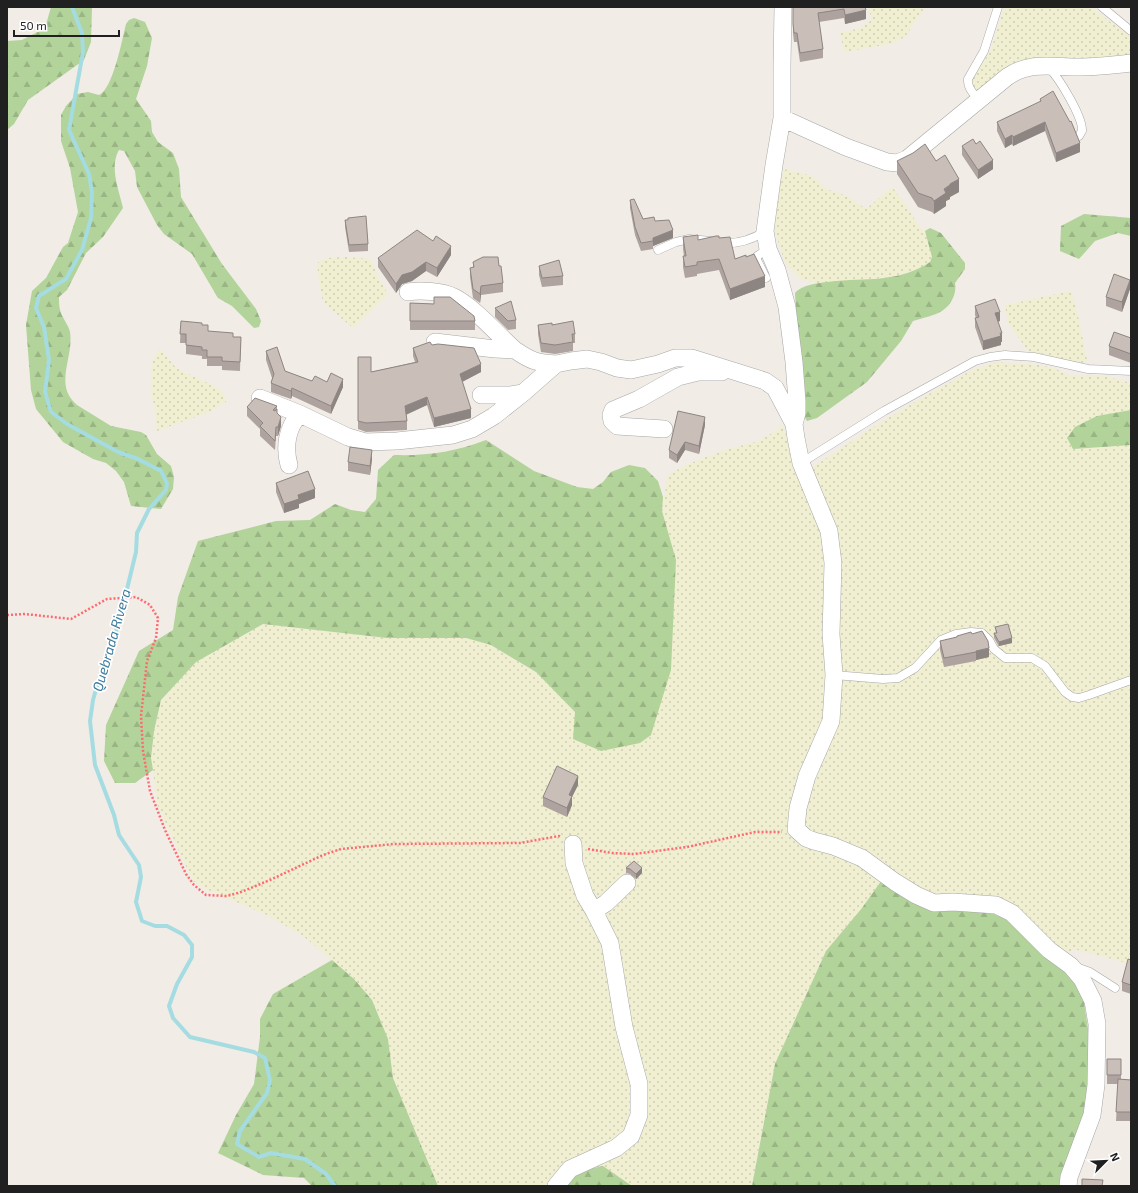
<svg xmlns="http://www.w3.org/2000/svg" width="1138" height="1193" viewBox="0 0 1138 1193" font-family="'Exo 2',sans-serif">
  <defs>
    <pattern id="farmland-dots" width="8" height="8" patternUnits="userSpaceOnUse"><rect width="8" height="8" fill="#f1efd1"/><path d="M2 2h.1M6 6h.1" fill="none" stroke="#cecdb3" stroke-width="1.8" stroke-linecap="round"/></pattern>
    <pattern id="forest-firs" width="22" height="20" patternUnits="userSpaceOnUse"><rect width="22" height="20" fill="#b2d399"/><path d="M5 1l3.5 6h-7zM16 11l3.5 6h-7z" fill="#99b584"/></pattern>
  </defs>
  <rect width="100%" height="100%" fill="#f1ece6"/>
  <path fill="url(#farmland-dots)" d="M868,7H925L905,37L890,44L844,52L840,33L860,28L872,20Z
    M1004,7H1092L1109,21L1131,36V58L1056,60L980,94L970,83L991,50Z
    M784,169L812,176L826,189L847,196L866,209L892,187L906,205L918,225L925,231L932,257L930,262L921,269L885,278L818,283L801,279L785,263L775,232V205Z
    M344,257L371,259L379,279L388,294L353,328L326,305L322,298L319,279L317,263L328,258Z
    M1071,291L1077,311L1087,360L1084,363L1062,360L1044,354L1028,352L1021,341L1008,323L1005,305Z
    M160,349L176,368L216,387L223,392L226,402L209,412L157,431L155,410L151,390V369L154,356Z
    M996,362L1039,365L1054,368L1069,375H1100L1131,383V410L1097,416L1073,449L1131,445V964L1074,949L1053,962L960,909L884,878L862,908L826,951L775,1064L752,1186H632L603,1166L564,1186H438L393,1078L388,1039L354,979L302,935L265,914L206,889L193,881L158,806L151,758L154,731L161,701L195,662L263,624L387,638H466L491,645L536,672L575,712L676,560L662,511L668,475L688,464L725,450L759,441L783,426L797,471L813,467L870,429L915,402L970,371Z"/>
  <path fill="url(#forest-firs)" d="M51,7H92L91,42L84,60L28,100L14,124L7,130V41L22,40L45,28Z
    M134,18L145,22L152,38L147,66L136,99L151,121L152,132L158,142L173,153L179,169L181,197L222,264L256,309L261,321L259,327L254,328L232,306L218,298L192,254L164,234L157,225L137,187L135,171L124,151L119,150C109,167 119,190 123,208L103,237L86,253L67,290L59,297C59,301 59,306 60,310C62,318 68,324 70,332C74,358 53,385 77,405L111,426L141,432L146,435L157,454L171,466L174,477L173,489L161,509L131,506L124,482L116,471L106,463L93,459L63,442L36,409L31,390L26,325L32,291L46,278L63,247L68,243L78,212L70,168L61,141V115L66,106L77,94L88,92L99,95C113,89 122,40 126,24L129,20Z
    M1084,214L1131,218V236L1118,233L1095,241L1079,259L1060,251L1061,226Z
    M930,228L941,233L965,263V269L955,283C957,294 951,305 942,311C934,316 922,318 913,321L901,341L867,382L817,418L807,421L802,413L795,293C806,278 864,281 884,278C900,276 917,271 930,262L932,257L925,231Z
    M1131,410V445L1073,449L1067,438L1075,427L1097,416Z
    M486,440L534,471L577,487L593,489L603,482L611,472L629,465L645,468L658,481L663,497L662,511L676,560L671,670L651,735L640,743L601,751L573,739L575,712L536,672L491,645L466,638H387L263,624L196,662L161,700L154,731L151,758L153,770L135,783H115L104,761L106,725L139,651L173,630L178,597L198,541L276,521L310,520L335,504L351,510L365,512L376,499L378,470L394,455C426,456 455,452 486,440Z
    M884,877L960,909L993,914L1009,920L1071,973L1082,990L1090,1041V1097L1064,1186H752L775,1064L826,951L862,908Z
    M332,960L354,979L372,1000L388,1039L393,1078L438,1186H312L304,1178L263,1175L218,1153L236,1115L254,1084L260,1037V1019L273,994Z
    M603,1166L632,1186H564L578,1171Z"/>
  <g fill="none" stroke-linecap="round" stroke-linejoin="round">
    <path stroke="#a4dce1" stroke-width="4" d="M72,7L82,33L83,52L69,130L89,174L92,193L91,218L82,250L66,279L39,296L36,308L44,327L49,360L45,392L51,412L67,424L118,452L138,459L161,471L167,483L166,490L149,509L137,533L136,552L118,626L105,658L93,700L90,721L95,765L114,815L119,835L139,865L141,877L136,902L142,921L155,926H167L184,935L192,945V957L177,984L169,1006L173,1018L190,1037L254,1052L265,1058L270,1080L267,1093L240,1131L237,1144L259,1157L271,1153L305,1159L326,1174L335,1186"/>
    <g stroke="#a7a7a7" stroke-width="9">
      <path id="service" d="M1102,7L1131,31
        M1049,68C1059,78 1083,117 1082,131C1081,132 1080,135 1079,136
        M979,100C974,94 967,88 968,79L984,51L998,7
        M722,243C738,244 752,240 765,231
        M658,250L676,242L689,239L711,241
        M766,278L757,260V256L768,249
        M801,463L884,411L975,361L990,357L1005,355L1034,357L1088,369L1131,371
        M834,675L883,679L898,678L915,668L941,640L956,634L971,632L982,633L989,640L994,649L1005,658H1032L1045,666L1065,692L1072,697L1079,698L1089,695L1131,680
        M1076,967L1090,972L1115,988"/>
    </g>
    <g stroke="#a7a7a7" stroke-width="18">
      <path id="minor" d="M783,7L782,66V118L774,165L765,231L768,249L777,270L787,307L794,362L797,401V413L794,424L796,438L801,463L829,531L833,563L831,634L834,675L831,721L807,776L798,808L796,829L806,838L814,841L833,846L862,858L895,882L916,895L934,903L953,902L996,905L1012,913L1049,950L1071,966L1082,979L1093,1001L1097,1024L1096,1085L1092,1115L1069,1177L1068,1186
        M782,118L846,147L887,162L897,163L907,159L1007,77C1030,61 1052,67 1078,67C1096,67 1114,65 1131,63
        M408,292C420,290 442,291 454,297C476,309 496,333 515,350C531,361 537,363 556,364
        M435,342L495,349L515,350
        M481,395H511L523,393
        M260,398L300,414L348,437L365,442L397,441L453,435L472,429L494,416L523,393L556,364L571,361L587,359L601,362L617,368L631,370L658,364L675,358H692L765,381L775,388L794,424
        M664,429L617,426L612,421L611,415L613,410L639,399L678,377L698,372H722
        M289,465C284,447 287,427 300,414
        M594,911L606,903L627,883
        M556,1186L570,1169L616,1148L631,1136L639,1115V1084L624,1027L610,943L594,911L585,896L574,863L573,844"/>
    </g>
    <path stroke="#ff6a70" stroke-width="2.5" stroke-dasharray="2 2" stroke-linecap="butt" d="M7,615L25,614L71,619L107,599L136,597L150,605L158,618L156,638L147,661L141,716L143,751L150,791L165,830L186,874L194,885L206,895L227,896L241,892L270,880L323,855L341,849L394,844L520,843L559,836L561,837
      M588,849L612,853L634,854L687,847L755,832H782"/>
    <use href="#service" stroke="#fff" stroke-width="8"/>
    <use href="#minor" stroke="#fff" stroke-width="17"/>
  </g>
  <path fill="#aea39f" d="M793,7H865L866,19L845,24L844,18L819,22L823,49V58L800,62L797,42H794L793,33Z
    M1040,99L1080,152L1056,162L1045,131L1013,146L1012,144L1005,148L997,131V122L1040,102Z
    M962,146L993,169L978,179L962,155Z
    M897,161H936L959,192L950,197V199L946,201V206L934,214L932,212L918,207L897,174Z
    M630,200L643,219L655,221L673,238L653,246V249L641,251L635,235L630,208Z
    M345,220L368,244V251L349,252L345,227Z
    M683,237L698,240L719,238L735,259L746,257L765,287L730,300L719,270L697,274V276L685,278L683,267V256H684L683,249Z
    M451,255L437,277L426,271L412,281L402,284L396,293L378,267V258Z
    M473,262L499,266L503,283V292L481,295L480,303L473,298L470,277V268L473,267Z
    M539,266L563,276V285L542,287L539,275Z
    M1130,289L1122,312L1106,306V297Z
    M410,303L434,304L475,321V330H410Z
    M975,306L1000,321L998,322L1002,342H1001V345L983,350L975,327V318H976L975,315Z
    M495,308L516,320V329L508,330L495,317Z
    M181,321L202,325L208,331L233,337H241L240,371L222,370V366H207V359H202V356L186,354V343H180Z
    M538,325H552L575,334V343H573V351L555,354L541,352L538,334Z
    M1131,338V363L1109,355V346Z
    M432,345L481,372L462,382L471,418L434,427L427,405L406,415L407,421V430L366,432L358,429V357L371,372L415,362L413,356V348Z
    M266,351L285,371L312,381L327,382L343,387L331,414L292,396L291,399L271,392V383L272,378L266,360Z
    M277,406V413L281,426L278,436H276L275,450L260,436V429L247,416V407Z
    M705,425L699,454L685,450L677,463L669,458V450Z
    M372,459L370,475L348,471V462Z
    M276,483L315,498L299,504V508L284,513L276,492Z
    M995,627L1012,643L999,646L998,645L994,638V633H996Z
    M972,634L989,657L976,660V661L944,667L940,650V641Z
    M578,785L572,797V805L567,817L543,806V797Z
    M634,861L642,873L636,879L630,874L626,873V868Z
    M1131,960V994L1122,991V982Z
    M1107,1059H1121V1079L1131,1080V1121H1116L1118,1084H1107Z"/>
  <path fill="#8d8582" d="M866,10V19L845,24V15Z
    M1045,122V131L1013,146V137Z
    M1012,135V144L1005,148V139Z
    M1080,143V152L1056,162V153Z
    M993,160V169L978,179V170Z
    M959,179V192L950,197V199L946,201V206L934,214V201L950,184Z
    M673,230V238L653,246V238Z
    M451,246V255L437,277V268Z
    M426,262V271L412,281L402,284L396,293V284L402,275Z
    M765,276V287L730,300V289Z
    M1130,280V289L1122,312V302Z
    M481,286V295L480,303V294Z
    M1000,312V321L995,322V313Z
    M1002,333V342H1001V345L983,350V341Z
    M481,364V372L460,383V374Z
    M343,379V387L331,414V406Z
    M292,388V396L291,399V391Z
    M427,397V405L405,415V406Z
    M471,409V418L434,427V418Z
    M281,417V426L278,436V427Z
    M705,417V425L699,454V446Z
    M685,442V450L677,463V455Z
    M372,450V459L370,475V466Z
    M315,489V498L299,504V508L284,513V504L298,495Z
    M1012,638V643L999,646V642Z
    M989,648V657L976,660V651Z
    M578,776V785L572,797V805L567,817V808L569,795Z
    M642,868V873L636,879V874Z"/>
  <path fill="#cabeb9" stroke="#8d8582" d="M793,7H865L866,10L845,15L844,9L818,13L823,49L800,53L797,33H794L793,24Z
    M1053,91L1070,122L1071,121L1080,143L1056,153L1045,122L1013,137L1012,135L1005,139L997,122L1041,101L1040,99Z
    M973,139L976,144L980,141L993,160L978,170L962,146Z
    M925,144L936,161L945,155L959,179L950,184V185L944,189L946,193L934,201L932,198L918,193L897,161L913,153Z
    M634,199L643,219L654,217L655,221L669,220L673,230L653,238V241L641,243L635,227L630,200Z
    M366,216L368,244L349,245L345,220H348V218Z
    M417,230L433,241L436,236L451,246L437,268L426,262L412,272L402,275L396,284L378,258Z
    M698,235V240L716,236H719V238L730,237L735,259L746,255V257L754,254L765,276L730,289L719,259L697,262V265L685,267L683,256H686L683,237Z
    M483,257H498L499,266H501L503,283L481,286L480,294L473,289L470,268L474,267L473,262Z
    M559,260L563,276L542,278L539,266Z
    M1114,274L1130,280L1122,302L1106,297Z
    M434,297H450L474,316L475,321H410V303L434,304Z
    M995,299L1000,312L995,313L1002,333H1000L1001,336L983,341L975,318L979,317L975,306Z
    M511,301L516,320L508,321L495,308Z
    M181,321L202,323V325H208V331L233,333V337H241L240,362L222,361V357H207V350H202V347L186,345V334H180Z
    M573,321L575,334H572L573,342L555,345L541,343L538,325L552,323V325Z
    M1114,332L1131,338V354L1109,346Z
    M430,342L432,345L438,344L474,348L481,364L460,374L471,409L434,418L427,397L405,406L407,421L366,423L358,421V357H371V372L418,362L413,348Z
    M277,347L285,371L312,381L315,376L327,382L331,373L343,379L331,406L292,388L291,391L271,383L274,374L266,351Z
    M255,398L277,406L273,410L275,411L277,409V413L281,417L278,427H276L275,441L260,426L263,423L247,407Z
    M678,411L705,417L699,446L685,442L677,455L669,450Z
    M350,447L372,450L370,466L348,462Z
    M308,471L315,489L298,495L299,499L284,504L276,483Z
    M1008,624L1012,638L999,642L994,633H997L995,627Z
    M982,631L988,641L989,648L976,651V652L944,658L940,641L957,637V636L971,632L972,634Z
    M557,766L578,776L569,795L572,796L567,808L543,797Z
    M634,861L642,868L636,874L630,869L626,868Z
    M1128,959L1131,960V985L1122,982Z
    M1107,1059H1121V1075H1107Z
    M1118,1079L1131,1080V1112H1116Z
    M1082,1179L1103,1180L1102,1186H1082Z"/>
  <g text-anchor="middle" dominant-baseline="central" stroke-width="3.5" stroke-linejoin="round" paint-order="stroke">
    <g font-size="14" font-style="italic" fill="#3e7c9e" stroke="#fff">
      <text transform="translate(111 640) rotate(-74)">Quebrada Rivera</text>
    </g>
  </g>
  <rect width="1138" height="1193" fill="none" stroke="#202020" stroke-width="16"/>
  <g transform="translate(1106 1161) rotate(66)" stroke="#ffffff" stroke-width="3" paint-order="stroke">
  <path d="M0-3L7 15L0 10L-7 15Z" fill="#202020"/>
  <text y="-6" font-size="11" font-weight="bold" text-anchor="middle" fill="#202020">N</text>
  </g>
  <path d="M14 30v6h105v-6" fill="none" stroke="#202020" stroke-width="2"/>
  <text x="20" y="30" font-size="12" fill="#202020" stroke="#ffffff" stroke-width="3" paint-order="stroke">50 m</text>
</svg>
